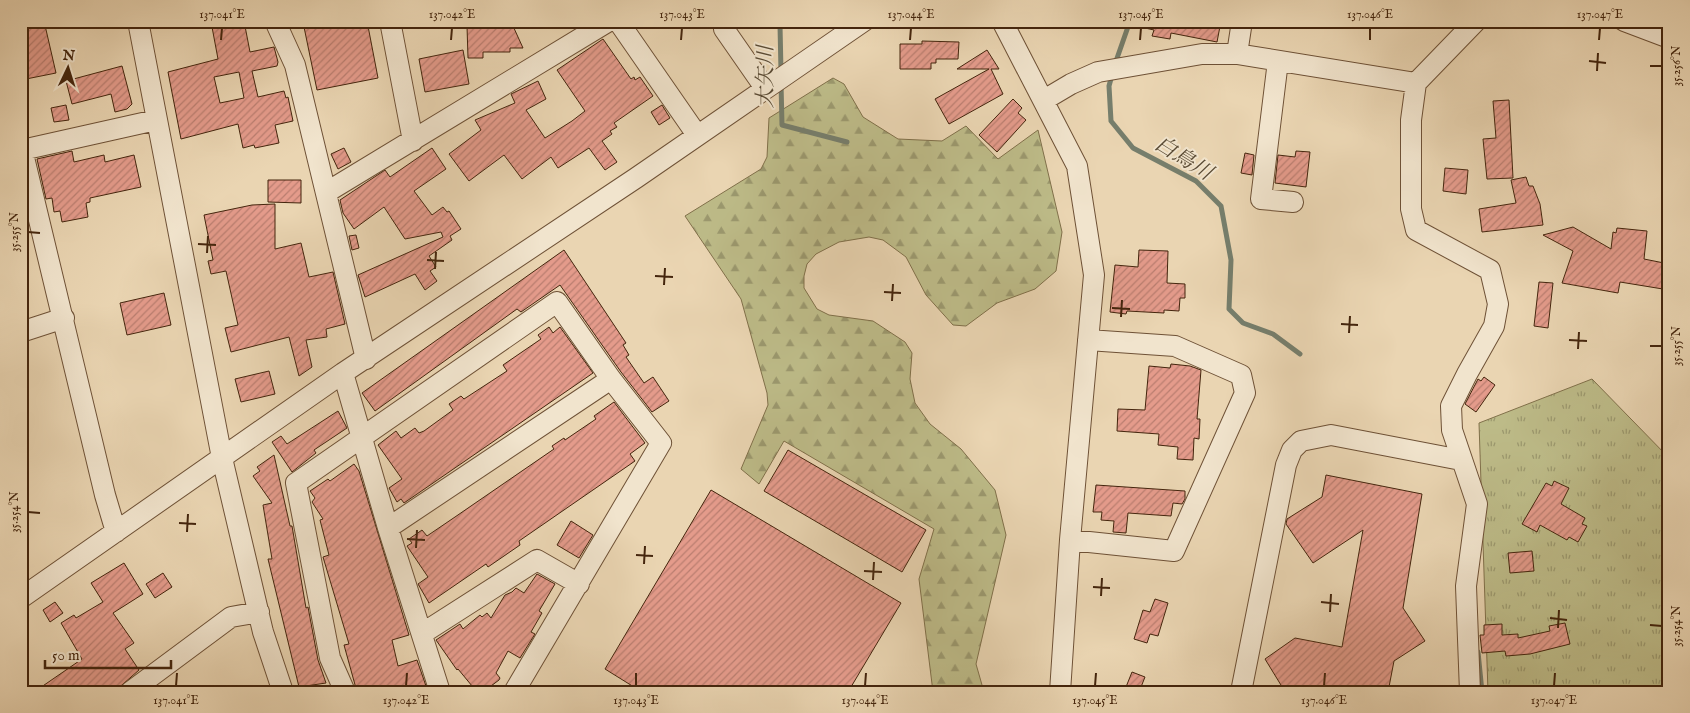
<svg xmlns="http://www.w3.org/2000/svg" width="1690" height="713" viewBox="0 0 1690 713" font-family="'IM FELL English','Noto Serif JP',serif">
  <defs>
    <pattern id="forest-firs" width="22" height="20" patternUnits="userSpaceOnUse" patternTransform="scale(1.25)"><rect width="22" height="20" fill="#bdbb88"/><path d="M5 1l3.5 6h-7zM16 11l3.5 6h-7z" fill="#9b986e"/></pattern>
    <pattern id="park-tufts" width="24" height="20" patternUnits="userSpaceOnUse" patternTransform="scale(1.25)"><rect width="24" height="20" fill="#bdbb88"/><path d="M3 7l-1-3M5 7V3M7 7l1-3M15 17l-1-3M17 17v-4M19 17l1-3" fill="none" stroke="#9b986e"/></pattern>
    <pattern id="building-hatch" width="6" height="6" patternUnits="userSpaceOnUse" patternTransform="scale(1.25)"><rect width="6" height="6" fill="#e49b8b"/><path d="M-1 1l2-2M0 6l6-6M5 7l2-2" fill="none" stroke="#ba7e70"/></pattern>
  </defs>
  <rect width="100%" height="100%" fill="#ead5b2"/>
  <filter id="stains"><feTurbulence type="fractalNoise" baseFrequency=".004" numOctaves="4"/><feColorMatrix values="0 0 0 0 .2 0 0 0 0 .09 0 0 0 0 .02 0 0 0 .5 -.17"/></filter>
  <radialGradient id="worn" r=".72"><stop offset=".6" stop-color="#630" stop-opacity="0"/><stop offset="1" stop-color="#630" stop-opacity=".3"/></radialGradient>
  <path fill="url(#forest-firs)" stroke="#80704a" d="M833,78L844,84L863,117L898,139L942,141L966,126L998,159L1038,130L1062,232L1056,271L1035,289L997,303L966,326L953,325L926,295L906,257L883,240L869,237L839,242L816,254L807,264L804,276V288L817,309L829,315L873,321L905,342L912,353L910,379L915,403L930,424L961,449L995,490L1006,535L976,664L984,692H933L919,579L934,529L784,441L759,484L741,469L768,405L767,393L741,299L685,216L761,169L767,157L769,118Z"/>
  <path fill="url(#park-tufts)" stroke="#80704a" d="M1592,379L1669,458V692H1488L1479,423Z"/>
  <g fill="none" stroke-linecap="round" stroke-linejoin="round">
    <path stroke="#767e6c" stroke-width="5" d="M1115,64L1130,21
      M781,72L780,25L782,21
      M1112,75L1109,86L1111,121L1133,148L1196,181L1221,206L1231,260L1229,309L1243,323L1273,334L1300,354
      M781,83L782,125L847,142
      M1478,652L1482,692"/>
  </g>
  <path fill="url(#building-hatch)" stroke="#44250d" fill-rule="evenodd" d="M21,21H44L56,73L21,80Z
    M244,21L250,52L274,47L278,62L277,66L252,71L258,97L284,91L286,98L288,97L293,121L275,125L279,143L255,148L254,145L243,148L238,124L181,139L168,72L218,59L212,27ZM239,72L244,98L220,103L214,77Z
    M318,21H367L378,78L317,90L304,27L318,24Z
    M1145,21H1221L1217,42L1171,33L1170,39L1152,36L1154,30L1145,28Z
    M477,23H489V26H513L523,48H510V52H483V58H468L467,26Z
    M603,39L631,79L634,77L635,80L640,77L653,96L614,123L617,127L610,131L612,134L602,141L617,162L605,170L589,148L558,168L551,157L522,179L504,155L469,181L449,154L481,130L475,120L515,103L511,94L538,81L546,99L526,110L545,138L572,121L585,111L557,70Z
    M922,41L959,42L958,59H936V63H931V69H900V44H922Z
    M463,50L469,84L425,92L419,59Z
    M987,50L999,69H991L1003,94L949,124L935,99L989,69H957Z
    M122,66L132,104L127,109L115,112L111,94L72,104L66,81Z
    M1013,99L1022,108L1018,113L1026,120L997,152L979,135Z
    M1509,100L1513,178L1487,179L1483,139L1496,138L1493,101Z
    M66,105L69,120L54,122L51,108Z
    M662,105L670,118L659,125L651,112Z
    M344,148L351,162L338,169L331,154Z
    M432,148L446,169L414,191L432,215L443,207L447,212L449,211L461,229L450,236L452,240L429,256L436,267L430,271L437,281L425,290L415,274L365,297L358,275L443,237L441,232L405,239L384,207L354,229L343,213L340,200L385,170L390,177Z
    M72,151L74,162L104,155L105,162L134,155L141,187L90,198V202L86,203L88,217L62,222L60,211L54,212L52,198L46,199L37,159Z
    M1296,151L1310,152L1306,187L1275,183L1278,155L1295,157Z
    M1245,153L1254,155L1252,175L1241,173Z
    M1445,168L1468,170L1466,194L1443,191Z
    M1526,177L1529,186H1533L1540,204L1543,225L1482,232L1479,209L1516,203L1511,180Z
    M268,180H301V203L268,202Z
    M275,204V249L301,243L309,277L333,272L345,324L326,329L327,337L306,340L312,367L299,376L289,337L231,352L225,328L238,325L226,271L211,274L208,261L213,260L204,215L252,205Z
    M1573,227L1611,249L1613,232L1616,233L1617,228L1647,231L1644,259L1669,264V290L1620,282L1618,293L1562,283L1573,251L1543,235Z
    M356,235L359,248L352,250L349,236Z
    M564,250L626,343L623,345L629,355L626,357L644,383L653,377L669,401L652,412L621,372L560,285L521,312L517,309L375,411L362,393Z
    M1139,250L1168,251L1167,283L1185,284V298H1180L1179,311L1164,310V313L1127,311L1126,314L1110,312L1115,265L1138,267Z
    M1539,282L1553,283L1548,328L1534,326Z
    M164,293L171,325L127,335L120,303Z
    M549,327L553,333L560,327L593,373L404,503L401,499L397,502L389,488L402,479L378,445L396,431L401,438L415,428L419,433L424,431L453,410L449,404L461,396L464,399L507,371L503,365L541,339L538,335Z
    M1171,364L1190,366L1201,370L1197,419H1200L1199,439L1194,438L1193,460L1177,459L1178,447L1158,445L1159,434L1117,431L1118,409L1145,410L1149,366L1170,368Z
    M269,371L275,394L241,402L235,379Z
    M1484,377L1495,385L1476,412L1465,404L1477,381L1478,379L1481,381Z
    M614,402L645,443L630,454L635,461L519,541L520,545L488,567L486,564L429,603L418,584L428,577L407,546L412,543L409,539L422,530L427,536L455,517L554,449L552,446L564,438L565,440L596,419L594,416Z
    M338,411L347,428L314,450L316,453L292,472L272,442L281,436L287,444Z
    M788,450L926,530L902,572L764,491Z
    M274,455L290,526H292L306,608L308,607L318,660L326,683L299,687L268,559H272L263,505L272,503L253,476L260,471L257,467Z
    M354,464L359,471L409,635L392,640L398,666L417,660L426,686L409,692H357L344,645L349,644L323,557L329,555L320,520L323,519L312,502L315,498L310,491L328,479L330,481Z
    M1326,475L1422,494L1403,608L1425,641L1394,661L1388,692H1294L1284,690L1265,659L1295,638L1342,647L1363,530L1313,563L1286,524L1287,519L1322,497Z
    M1554,481L1569,488L1561,504L1585,518L1582,524L1587,526L1578,542L1569,537L1567,540L1540,525L1537,532L1522,524L1546,483L1552,486Z
    M1096,485L1185,491V499L1182,504L1173,503L1171,516L1128,513L1126,533L1113,532L1114,521L1101,520L1102,512H1093Z
    M711,490L901,603L848,692H642L605,669Z
    M571,521L593,535L579,558L557,545Z
    M1532,551L1534,571L1510,573L1508,553Z
    M124,563L143,594L113,613L134,643L125,649L139,670L114,692H34L82,659L61,623L74,615L76,618L103,602L91,583Z
    M163,573L172,587L155,598L146,584Z
    M537,574L555,584L539,611L542,613L531,632L535,634L520,658L508,651L496,673L500,678L499,680L483,692H477L458,669L457,670L436,640L460,624L463,629L480,615L482,617L487,613L491,618L505,595L512,592L516,588L524,593Z
    M1155,599L1168,603L1158,636L1150,634L1147,643L1134,639L1143,610L1150,612Z
    M55,602L63,613L50,622L43,610Z
    M1565,623L1570,644L1530,654L1506,656L1505,651L1482,653L1480,635H1484V625L1502,624V635L1518,634V638L1550,631L1549,626Z
    M1132,672L1145,677L1139,692H1124Z"/>
  <g fill="none" stroke-linecap="round" stroke-linejoin="round">
    <g stroke="#6e5136" stroke-width="22">
      <path id="minor" d="M138,21L222,458L263,632L283,692
        M275,21L295,65L366,359
        M390,21L413,141
        M618,21L697,135
        M726,21L724,29L765,88
        M1002,21L1077,166L1094,275L1070,540L1060,692
        M1624,21L1669,38
        M1237,54L1242,21
        M1278,61L1261,199L1293,202
        M1044,100L1071,84L1098,72L1202,54H1237L1416,83
        M21,145L105,495L116,532
        M22,150L156,120
        M327,192L609,21
        M21,332L64,318
        M343,373L388,528L440,692
        M388,528L611,379
        M1070,540L1174,551L1245,393L1241,375L1175,346L1088,340
        M21,598L343,373L636,178L864,21
        M423,633L537,560L579,584
        M130,692L231,617L259,612
        M345,692L330,658L296,483L557,302L611,379L661,443L514,692
        M1241,692L1286,465L1292,450L1301,441L1331,435L1461,460
        M1470,692L1466,586L1477,504L1452,430L1451,406L1467,374L1494,326L1498,304L1490,270L1416,230L1411,209V120L1416,83L1476,21"/>
    </g>
    <use href="#minor" stroke="#f1e4cd" stroke-width="20"/>
  </g>
  <path fill="none" stroke="#44250d" stroke-width="2" d="M221,40L222,28M451,40L452,28M681,40L682,28M910,40L911,28M1140,40L1141,28M1370,40V28M1599,40L1600,28M1589,61L1606,63M1650,66H1662M1597,71L1598,53M28,232L40,233M198,244L216,245M207,253L208,236M427,260L444,261M435,269L436,252M655,276L673,277M664,285L665,268M884,292L901,293M892,301L893,284M1112,308L1130,309M1121,317L1122,300M1341,324L1358,325M1349,333L1350,316M1569,340L1587,341M1650,346H1662M1578,349L1579,332M28,512L40,513M179,523L196,524M187,532L188,514M407,539L425,540M416,548L417,530M636,555L653,556M644,564L645,546M864,571L882,572M873,580L874,562M1093,587L1110,588M1101,596L1102,578M1321,602L1339,604M1330,612L1331,594M1550,618L1567,620M1650,625L1662,626M1558,628L1559,610M176,686L177,673M406,686L407,673M636,686V673M865,686L866,673M1095,686L1096,673M1324,686L1325,673M1554,686L1555,673"/>
  <g text-anchor="middle" dominant-baseline="central" stroke-width="4" stroke-linejoin="round" paint-order="stroke">
    <g font-size="21" font-style="italic" fill="#594a34" stroke="#f1e4cd">
      <text transform="translate(766 77) rotate(-90)">大矢川</text>
      <text transform="translate(1183 159) rotate(32)">白鳥川</text>
    </g>
  </g>
  <rect width="1690" height="713" fill="none" stroke="#ead5b2" stroke-width="55"/>
  <g transform="translate(68 68) rotate(4)" stroke="#f1e4cd" stroke-width="4" paint-order="stroke">
  <path d="M0-4L9 19L0 12L-9 19Z" fill="#44250d"/>
  <text y="-8" font-size="14" font-weight="bold" text-anchor="middle" fill="#44250d">N</text>
  </g>
  <path d="M45 660v8h126v-8" fill="none" stroke="#44250d" stroke-width="2.5"/>
  <text x="52" y="660" font-size="15" fill="#44250d" stroke="#f1e4cd" stroke-width="4" paint-order="stroke">50 m</text>
  <rect x="28" y="28" width="1634" height="658" fill="none" stroke="#44250d" stroke-width="2"/>
  <g font-size="12" text-anchor="middle" fill="#44250d">
    <text x="222" y="18">137.041°E</text>
    <text x="452" y="18">137.042°E</text>
    <text x="682" y="18">137.043°E</text>
    <text x="911" y="18">137.044°E</text>
    <text x="1141" y="18">137.045°E</text>
    <text x="1370" y="18">137.046°E</text>
    <text x="1600" y="18">137.047°E</text>
    <text transform="translate(1676 66) rotate(-90)" y="4">35.256°N</text>
    <text transform="translate(14 232) rotate(-90)" y="4">35.255°N</text>
    <text transform="translate(1676 346) rotate(-90)" y="4">35.255°N</text>
    <text transform="translate(14 512) rotate(-90)" y="4">35.254°N</text>
    <text transform="translate(1676 626) rotate(-90)" y="4">35.254°N</text>
    <text x="176" y="704">137.041°E</text>
    <text x="406" y="704">137.042°E</text>
    <text x="636" y="704">137.043°E</text>
    <text x="865" y="704">137.044°E</text>
    <text x="1095" y="704">137.045°E</text>
    <text x="1324" y="704">137.046°E</text>
    <text x="1554" y="704">137.047°E</text>
  </g>
  <rect width="100%" height="100%" filter="url(#stains)"/>
  <rect width="100%" height="100%" fill="url(#worn)"/>
</svg>
